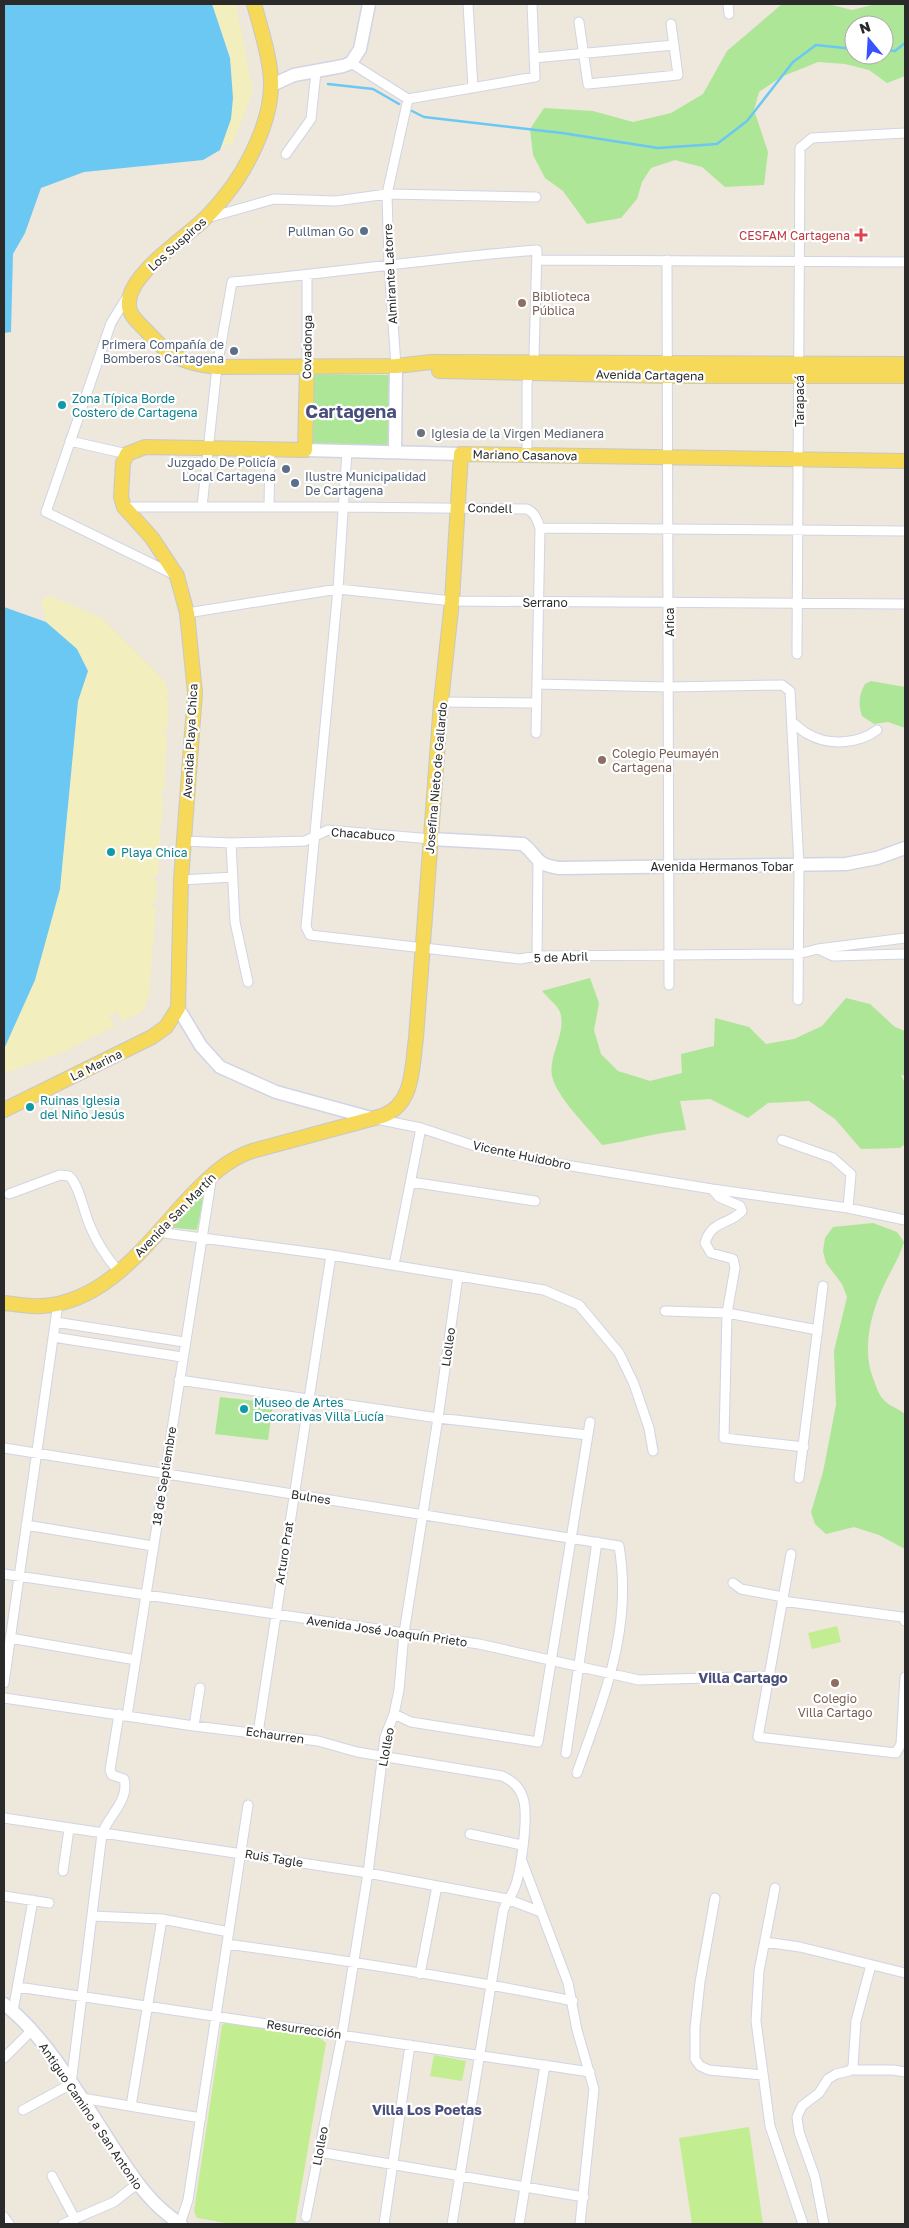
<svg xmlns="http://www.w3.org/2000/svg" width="909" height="2228" viewBox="0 0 909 2228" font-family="'Golos Text',sans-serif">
  <rect width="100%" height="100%" fill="#ede7dc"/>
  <path fill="#ade696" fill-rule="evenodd" d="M782,4H828L852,10L876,4H905V76L887,83L869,70L845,64L818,62L781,77L759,92L754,110L768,152L764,185L725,187L702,167L675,160L651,168L642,182L637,199L621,218L587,224L563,191L545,178L533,155L530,129L544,108L593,111L633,122L671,113L703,94L727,51ZM854,25H884V55H854Z
    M312,374L390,375L391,448L310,446Z
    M871,681L905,687V728L888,722L874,724L862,716C858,704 859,695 865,684Z
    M590,978L599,1003L594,1030L601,1054L618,1071L650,1081L682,1073L681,1054L714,1046L715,1018L749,1027L766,1044L794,1039L822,1026L846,998L870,1004L895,1027L905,1031V1076L901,1075L905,1083V1144L900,1148L861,1149L835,1119L809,1101L768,1103L748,1118L710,1099L680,1101L686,1130C657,1132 631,1141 602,1145C588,1127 557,1098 552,1076C548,1055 567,1033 560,1012C557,1005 547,997 542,991Z
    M206,1185L197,1230L165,1227Z
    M873,1223L897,1232L904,1242C900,1256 893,1267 886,1281C872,1309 861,1347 873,1378C876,1385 878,1394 883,1399C890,1407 898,1408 905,1414V1549L879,1535L854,1527L826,1534L815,1524L811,1512L823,1472L836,1405L834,1351L847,1297L842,1284L826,1263L823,1251L825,1238L833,1227Z
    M220,1397L273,1403L268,1440L215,1434Z"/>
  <path fill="#f3eebd" d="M212,4H236L253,91L232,145L227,144L220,150C243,98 230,55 212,4Z
    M48,595L102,618L165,681L169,695L165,698L169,702L167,731L163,733L167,736L164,790L160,794L163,796L162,822L158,825L161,828L158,875L153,878L157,882L156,902L151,904L152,907H156L149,996L144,1010L123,1022L116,1012L109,1016L115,1026L61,1053L4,1073V1049L9,1040L72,761L78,701L88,671L77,649L46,622L41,602Z"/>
  <path fill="#c2ee91" d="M837,1626L841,1642L812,1649L808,1633Z
    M228,2021L319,2037L326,2043L295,2224H232L197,2218L194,2211L222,2025Z
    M434,2055L466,2061L462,2081L430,2076Z
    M749,2127L763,2224H692L679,2138Z"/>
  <path fill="#6ac8f3" d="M4,4H212L230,58L233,98L231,119L220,150L203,160L84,172L41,188L25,233L13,254L11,332L4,333Z
    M4,607L46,622L77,649L88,671L78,701L60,889L35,980L4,1049Z"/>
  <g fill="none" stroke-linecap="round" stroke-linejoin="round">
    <path stroke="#6ac8f3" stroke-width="2.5" d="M884,50L895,51L905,43
      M328,84L373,89L399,104
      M412,111L424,117L562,133L658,148L717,144L747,121L793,62L816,45L854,49"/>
    <g stroke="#d1d4e4" stroke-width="11">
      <path id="street" d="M468,4L473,88
        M728,4L729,14
        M579,22L588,84L678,75L671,24
        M534,58L674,45
        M351,63L408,99L535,77L532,4
        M286,154L311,119L316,72
        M207,218L274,199L336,201L387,194L536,197
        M537,260L905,262
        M667,260L669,985
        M129,294L111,323L46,512L175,575
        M307,366V275
        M396,366L389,265L387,194L408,99
        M70,441L127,454
        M347,451L338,589L306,927L310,935L520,959L537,956L798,954L818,949L905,938
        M124,507H343L527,509C535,513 537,519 540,528L536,733
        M202,507L217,367L232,282C334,273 435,258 537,250L534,356L528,373L527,385V455
        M269,507L270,449
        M540,528L905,531
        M187,613L338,589L452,601L905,604
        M797,654L800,148L812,138L905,133
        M538,684L668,687L782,685L790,691L799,866L798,1000
        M441,702L537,703
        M792,722C797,726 802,731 808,734C828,746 859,744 877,730
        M183,841L231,843L305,841L328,830L431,839
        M231,843L235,922L248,982
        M181,880L233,877
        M818,949L833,956L905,954
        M537,956L538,861
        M376,1119L421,1128L475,1146L535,1160L712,1189L848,1208L905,1220
        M782,1140L833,1158L851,1174L848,1208
        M411,1182L535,1201
        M712,1189L719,1197L740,1206L742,1211C730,1225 712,1219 705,1243L711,1253L733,1259L735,1268L727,1313L724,1438L804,1447
        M9,1194L60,1175L69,1176C79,1184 84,1213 90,1226C97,1243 107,1258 119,1272
        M157,1232L331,1255L544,1290L579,1305L619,1353L634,1384L649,1428L653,1451
        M394,1265L421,1128
        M665,1311L727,1313L818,1330
        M55,1322L184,1342
        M53,1337L182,1357
        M179,1380L438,1418L588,1435
        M4,1448L619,1546C633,1629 604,1696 577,1773
        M799,1478L823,1286
        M26,1525L153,1546
        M791,1554L758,1737L896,1753L901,1744L905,1677
        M4,1574L479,1644L639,1680L770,1676
        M733,1583L741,1589L783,1597
        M782,1601L902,1617L905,1621
        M10,1638L136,1660
        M4,1683L58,1303
        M4,1698L194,1726L318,1741L357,1752L502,1776C511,1780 520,1787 523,1798C529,1815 521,1870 515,1887C512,1896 505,1902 503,1912L452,2224
        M394,1714L411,1722L538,1742L590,1422
        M127,1716L212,1175
        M194,1726L200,1688
        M258,1733L331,1255
        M566,1753L597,1542
        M4,1818L368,1873L507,1899L541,1912
        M470,1834L522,1845
        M522,1861L568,1983L577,2030L594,2089L580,2224
        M63,1871L69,1829
        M775,1888L759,1971L756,2021L770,2126L803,2224
        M4,1896L49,1903
        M715,1898L700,1982L695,2028V2059L700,2066L709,2070L763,2075
        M92,1916L162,1919L229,1932
        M765,1942L800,1947L905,1973
        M227,1944C343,1960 458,1977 573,2001
        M420,1974L437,1886
        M18,1987L590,2072
        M13,2011L33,1900
        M4,2058L32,2030
        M851,2070H893L905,2072
        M82,2098L201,2118
        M131,2106L162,1919
        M23,2110L71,2084L102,1834C108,1816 130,1800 124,1779L112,1775L110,1770L119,1714
        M319,2152L584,2197
        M52,2176L75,2219
        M4,2217L9,2224
        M306,2217L342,2035L368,1873L385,1737L394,1714L399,1690L404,1633L438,1418L458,1276
        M63,2224L114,2202L137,2184
        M180,2224L188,2200L248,1805
        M384,2224L410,2045
        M519,2224L545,2065
        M824,2224L815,2177L799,2132L797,2117L802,2106L819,2093L828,2079L836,2074L849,2071L853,2067L856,2021L871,1965"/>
    </g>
    <g stroke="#d1d4e4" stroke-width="15">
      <path id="secondary" d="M272,85L294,75L343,66L351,63L360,49L369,4
        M305,450L461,454
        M395,452L396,366
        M431,839L523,844C540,858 534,864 559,868L846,864L877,858L905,848
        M178,1008L201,1046L220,1067L276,1092L371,1118
        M4,2004C46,2036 84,2102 113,2147C133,2177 150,2205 181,2224"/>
    </g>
    <g stroke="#c8c8c8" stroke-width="16">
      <path id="primary" d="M254,4C260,25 272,64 271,85C271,122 247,169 225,196C217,206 208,216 199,224C180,241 130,275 129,302C128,308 131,314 135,319C166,351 171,362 217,367L396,366L431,362L905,364
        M439,371L668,376H905
        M4,1110L152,1037L166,1027L178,1008L181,880L195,693L187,613L177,576L152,538L124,507L121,497L123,463L127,454L145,447L305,450L307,366
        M4,1303C16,1304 29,1307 42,1306C107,1302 148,1242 189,1198C208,1178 226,1160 252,1151L382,1116C414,1105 412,1067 416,1038L441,702L452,601L461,454L905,461"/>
    </g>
    <use href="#street" stroke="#fff" stroke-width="9"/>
    <use href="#secondary" stroke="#fff" stroke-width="12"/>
    <use href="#primary" stroke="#f6d958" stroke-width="14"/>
  </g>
  <g fill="#5c6f8a" stroke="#fff" stroke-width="2">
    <circle cx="364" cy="231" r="5"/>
    <circle cx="234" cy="351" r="5"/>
    <circle cx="286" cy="469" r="5"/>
    <circle cx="295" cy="483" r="5"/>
  </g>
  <path fill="#e0444e" stroke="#fff" stroke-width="2" d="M858.5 227.5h5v5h5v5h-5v5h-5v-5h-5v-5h5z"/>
  <g fill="#8d6e63" stroke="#fff" stroke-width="2">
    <circle cx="522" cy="303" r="5"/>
    <circle cx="602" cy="760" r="5"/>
    <circle cx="835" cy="1683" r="5"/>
  </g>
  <g fill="#0f9aa8" stroke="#fff" stroke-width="2">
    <circle cx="62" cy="405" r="5"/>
    <circle cx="111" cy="852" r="5"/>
    <circle cx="30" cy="1107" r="5"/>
    <circle cx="244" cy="1409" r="5"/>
  </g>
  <circle fill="#6b7280" stroke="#fff" stroke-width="2" cx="421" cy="433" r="5"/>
  <g text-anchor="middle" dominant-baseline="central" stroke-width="4.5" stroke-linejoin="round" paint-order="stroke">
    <g font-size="12" fill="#4e5e75" stroke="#fff" text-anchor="end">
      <text x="354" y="231">Pullman Go</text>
      <text x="224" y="344">Primera Compañía de<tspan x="224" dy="14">Bomberos Cartagena</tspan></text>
      <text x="276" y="462">Juzgado De Policía<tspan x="276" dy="14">Local Cartagena</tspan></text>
      <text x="305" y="476" text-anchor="start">Ilustre Municipalidad<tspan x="305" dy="14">De Cartagena</tspan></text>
    </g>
    <g font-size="12" fill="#be3a42" stroke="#fff" text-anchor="end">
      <text x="850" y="235">CESFAM Cartagena</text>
    </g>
    <g font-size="12" fill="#2a2a2a" stroke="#fff">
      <text transform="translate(177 244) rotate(-42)">Los Suspiros</text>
      <text transform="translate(390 274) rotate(-93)">Almirante Latorre</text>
      <text transform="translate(307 347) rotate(-89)">Covadonga</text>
      <text transform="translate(650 375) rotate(1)">Avenida Cartagena</text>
      <text transform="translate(799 401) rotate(-90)">Tarapacá</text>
      <text transform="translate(525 455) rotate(1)">Mariano Casanova</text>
      <text transform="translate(490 508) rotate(1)">Condell</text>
      <text x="545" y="602">Serrano</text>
      <text transform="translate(669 622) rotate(-90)">Arica</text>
      <text transform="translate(190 741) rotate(-87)">Avenida Playa Chica</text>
      <text transform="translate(436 778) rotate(-85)">Josefina Nieto de Gallardo</text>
      <text transform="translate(363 834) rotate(4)">Chacabuco</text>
      <text x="722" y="866">Avenida Hermanos Tobar</text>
      <text transform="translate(561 957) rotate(-2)">5 de Abril</text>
      <text transform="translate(96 1065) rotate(-26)">La Marina</text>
      <text transform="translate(522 1155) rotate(12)">Vicente Huidobro</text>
      <text transform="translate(175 1215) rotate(-46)">Avenida San Martín</text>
      <text transform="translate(448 1347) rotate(-82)">Llolleo</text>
      <text transform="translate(164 1476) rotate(-81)">18 de Septiembre</text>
      <text transform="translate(311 1497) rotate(9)">Bulnes</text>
      <text transform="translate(284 1553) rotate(-81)">Arturo Prat</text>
      <text transform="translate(387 1631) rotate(8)">Avenida José Joaquín Prieto</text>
      <text transform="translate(275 1735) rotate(8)">Echaurren</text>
      <text transform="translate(386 1747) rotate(-79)">Llolleo</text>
      <text transform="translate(274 1858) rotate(9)">Ruis Tagle</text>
      <text transform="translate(304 2029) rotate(8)">Resurrección</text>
      <text transform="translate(91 2116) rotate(56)">Antiguo Camino a San Antonio</text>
      <text transform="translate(320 2146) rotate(-79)">Llolleo</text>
    </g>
    <g font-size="12" fill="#785e54" stroke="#fff" text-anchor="start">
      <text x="532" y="296">Biblioteca<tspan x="532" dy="14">Pública</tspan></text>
      <text x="612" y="753">Colegio Peumayén<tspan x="612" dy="14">Cartagena</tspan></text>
      <text x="835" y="1698" text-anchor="middle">Colegio<tspan x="835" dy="14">Villa Cartago</tspan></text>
    </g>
    <g font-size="12" fill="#0d838f" stroke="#fff" text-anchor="start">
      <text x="72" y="398">Zona Típica Borde<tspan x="72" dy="14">Costero de Cartagena</tspan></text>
      <text x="121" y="852">Playa Chica</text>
      <text x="40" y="1100">Ruinas Iglesia<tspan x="40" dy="14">del Niño Jesús</tspan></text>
      <text x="254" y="1402">Museo de Artes<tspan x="254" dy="14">Decorativas Villa Lucía</tspan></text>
    </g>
    <g font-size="12" fill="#5b616d" stroke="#fff" text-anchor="start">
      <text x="431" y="433">Iglesia de la Virgen Medianera</text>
    </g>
    <g font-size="14" font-weight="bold" fill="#494f7d" stroke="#fff">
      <text x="743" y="1677">Villa Cartago</text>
      <text x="427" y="2109">Villa Los Poetas</text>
    </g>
    <g font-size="18" font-weight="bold" fill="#494f7d" stroke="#fff">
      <text x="351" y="411">Cartagena</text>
    </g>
  </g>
  <rect width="909" height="2228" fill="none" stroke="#2a2a2a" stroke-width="10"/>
  <g transform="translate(869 40) rotate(342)"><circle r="24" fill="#ffffff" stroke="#aaaaaa"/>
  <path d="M0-4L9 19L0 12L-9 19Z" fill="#3752ff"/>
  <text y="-8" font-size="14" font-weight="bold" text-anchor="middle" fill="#2a2a2a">N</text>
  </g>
</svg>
